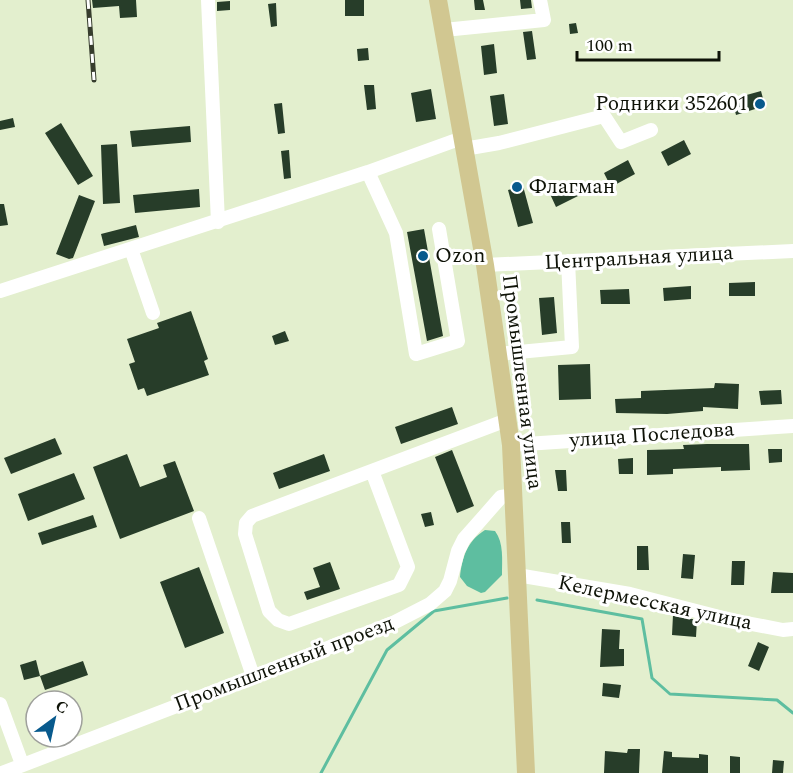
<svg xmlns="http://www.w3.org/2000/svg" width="793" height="773" viewBox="0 0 793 773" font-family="Spectral,serif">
  <rect width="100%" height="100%" fill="#e3efce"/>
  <path fill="#5ebea0" d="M485,530L495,531C504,543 502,560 502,575L485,592L481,593L467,586L460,577C462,558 467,541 485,530Z"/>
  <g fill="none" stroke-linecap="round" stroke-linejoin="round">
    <path stroke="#5ebea0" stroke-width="3" d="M537,600L642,619L652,678L670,694L777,700L793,713
      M321,773L387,650L434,611L507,598"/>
  </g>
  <path fill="#273d29" d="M92,0H136L137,17L120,18L119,6L93,8Z
    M345,0H364V16H345Z
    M474,0H483L485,10H475Z
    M520,0H531L532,8L521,9Z
    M230,1V10L217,11V2Z
    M276,3L277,26L271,27L268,4Z
    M576,23L578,33L570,34L569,24Z
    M532,31L536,59L527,60L523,32Z
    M494,44L497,73L484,75L481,46Z
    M368,48L369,60L358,61L357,49Z
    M364,85H374L376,109L367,110Z
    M431,89L436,119L416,122L411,93Z
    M761,91L765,106L736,115L732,99Z
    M504,94L508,124L494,126L490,96Z
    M282,103L285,133L278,134L274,104Z
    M13,118L15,127L0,130V121Z
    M61,123L93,176L78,185L45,133Z
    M190,126L191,142L132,147L130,131Z
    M684,140L691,154L668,166L661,152Z
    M117,144L120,203L103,204L101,145Z
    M289,150L291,178L284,179L281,151Z
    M628,160L635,174L611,187L604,173Z
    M574,182L580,195L556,207L550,194Z
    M523,186L533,223L518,227L508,190Z
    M199,189L200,207L135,213L133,195Z
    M79,195L95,201L73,258L69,259L56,254Z
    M0,204H4L8,225L0,226Z
    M136,225L139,237L104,246L101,234Z
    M424,229L443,336L427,341L407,232Z
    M755,282V296H729V283Z
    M691,286V299L664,301L663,288Z
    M629,289L630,304H601L600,290Z
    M554,297L557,333L542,335L539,298Z
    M191,311L208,359L204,361L209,375L147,396L144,388L138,390L129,364L135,362L127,339L159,328L157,323Z
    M285,331L289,341L275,345L272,336Z
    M590,364L591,399L559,400L558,365Z
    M715,383L739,384L738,409L703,407V411L667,414L616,413L615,399L641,398V391L714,388Z
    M781,390L782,404L761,405L759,391Z
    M452,407L458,424L401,444L395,427Z
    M55,438L62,454L11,474L4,458Z
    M707,444H749L750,470L721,471V467L673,469V474L647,475V450L684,449L683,445Z
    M768,449H782V462L769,463Z
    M452,450L474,506L457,513L435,457Z
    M127,454L140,487L167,477L163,465L175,461L194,511L120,539L93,467Z
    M324,454L330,471L279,489L273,473Z
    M633,458V474H619L618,459Z
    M555,470H566L567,491H558Z
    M74,473L85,499L28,521L18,494Z
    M431,512L434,525L425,527L421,514Z
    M93,515L97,527L42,545L38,533Z
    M561,522H570L571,543H562Z
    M637,546H648L649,570H637Z
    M683,554L695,555L693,579L681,578Z
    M732,561H745L744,585H731Z
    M330,562L340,589L307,600L304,592L320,587L313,568Z
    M199,567L224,633L185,648L160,582Z
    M773,572L793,573V593H771Z
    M673,615L697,620L696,637L672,635Z
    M602,629L620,630L619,649H624V666L600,667Z
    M758,642L769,647L759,671L748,666Z
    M36,660L40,676L24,680L20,665Z
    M83,661L88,675L45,690L40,676Z
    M603,683L621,685L619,698L602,696Z
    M628,749H640L639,773H604L605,751L627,753Z
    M664,751L672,752V757L699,758V754L708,755V773H662Z
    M730,756L740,757V773H730Z
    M773,760L784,761L783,773H772Z"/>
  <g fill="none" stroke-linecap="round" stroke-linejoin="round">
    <path stroke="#fff" stroke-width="14" d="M208,0L218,222
      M444,30L544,20L540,0
      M464,149L499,143L604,116L621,142L651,130
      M368,172L396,233L416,354L458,341L439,229
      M131,249L153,313
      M485,265L793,251
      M0,291L368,172L462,138
      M498,354L572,347L568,261
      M511,445L793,426
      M372,471L408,567L399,585L289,624L278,620L269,611L245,534L246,523L252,516L507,420
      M199,518L253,676
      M517,575L630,594L731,620L783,630L793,629
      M0,704L22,764
      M2,773L393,623L430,604L445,591L450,581L458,551L464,539L501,497L513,495"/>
    <path stroke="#d1c791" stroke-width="18" d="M438,0L485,265L511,445L526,773"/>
    <g stroke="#373d2e" stroke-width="5">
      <path id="rail" d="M88,0L94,80"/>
    </g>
    <use href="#rail" stroke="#fff" stroke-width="3" stroke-dasharray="9" stroke-linecap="butt"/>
  </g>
  <g fill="#085a8d" stroke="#fff" stroke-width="2">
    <circle cx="760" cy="104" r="6"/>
    <circle cx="517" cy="187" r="6"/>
    <circle cx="423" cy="256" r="6"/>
  </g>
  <g text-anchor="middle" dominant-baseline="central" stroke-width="6" stroke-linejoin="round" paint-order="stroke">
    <g font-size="21" fill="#0e1207" stroke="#fff" text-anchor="start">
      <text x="748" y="104" text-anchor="end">Родники 352601</text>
      <text x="529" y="187">Флагман</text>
      <text x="435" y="256">Ozon</text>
    </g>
    <g font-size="21" fill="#0e1207" stroke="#fff">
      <text transform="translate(639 258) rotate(-3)">Центральная улица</text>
      <text transform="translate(522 382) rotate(83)">Промышленная улица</text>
      <text transform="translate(652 435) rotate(-4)">улица Последова</text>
      <text transform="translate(655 603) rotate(12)">Келермесская улица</text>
      <text transform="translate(284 664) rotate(-21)">Промышленный проезд</text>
    </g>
  </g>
  <g transform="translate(54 719) rotate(33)"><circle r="28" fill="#ffffff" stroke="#9fa09c" stroke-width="1.5"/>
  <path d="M0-4.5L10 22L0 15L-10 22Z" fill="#085a8d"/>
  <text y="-9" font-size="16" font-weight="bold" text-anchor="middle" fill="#0e1207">С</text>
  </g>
  <path d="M577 51v9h142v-9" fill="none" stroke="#0e1207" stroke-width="3"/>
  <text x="586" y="51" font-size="18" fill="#0e1207" stroke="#ffffff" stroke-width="4.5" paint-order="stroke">100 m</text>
</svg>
